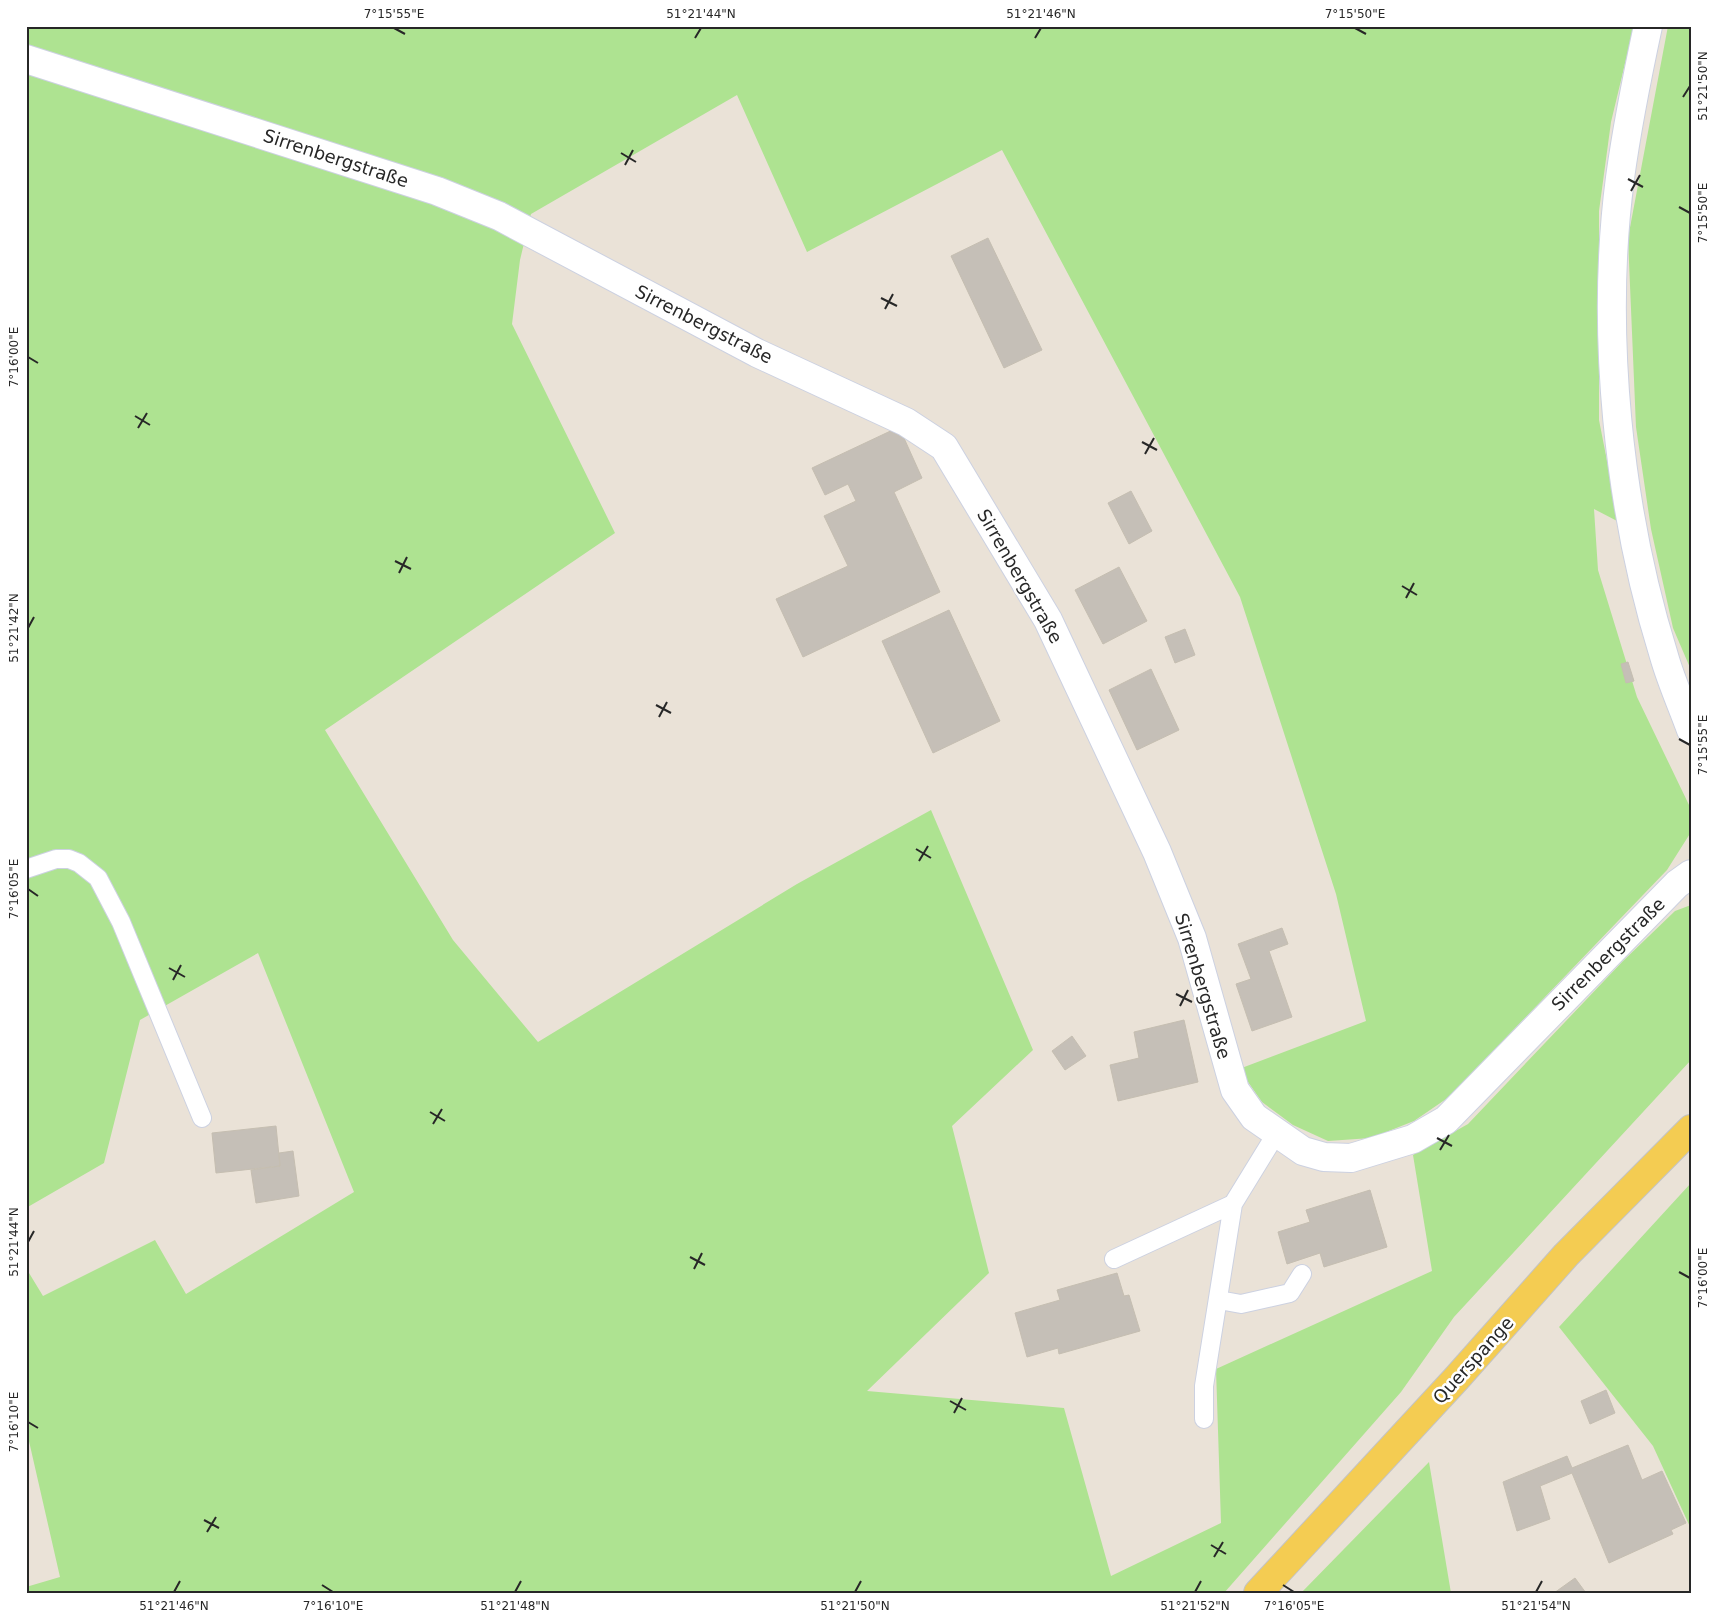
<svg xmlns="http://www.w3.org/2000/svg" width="1717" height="1619" viewBox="0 0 1717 1619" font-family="'DejaVu Sans',sans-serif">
  <rect width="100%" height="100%" fill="#eae2d7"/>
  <path fill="#aee391" d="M26,26H1634L1611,122L1599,211V420L1619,522L1594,509L1598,570L1637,697L1689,805L1691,832L1667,870L1449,1097L1414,1121L1371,1138L1328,1141L1293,1125L1262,1102L1239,1069L1366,1021L1336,894L1240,597L1002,150L807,252L737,95L531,214L520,260L512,324L615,533L325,730L453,940L538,1042L797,884L931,810L1033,1050L952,1126L989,1273L867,1391L1064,1408L1111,1576L1221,1523L1216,1369L1432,1271L1413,1155L1468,1124L1623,961L1675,911L1691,905V1060L1454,1317L1401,1392L1224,1593H26V1587L60,1577L26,1428V1268L43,1296L155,1240L186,1294L354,1192L258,953L140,1020L104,1163L26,1208Z
    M1668,26H1691V670L1673,628L1651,529L1636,427L1628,238Z
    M1691,1183V1529L1653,1446L1559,1327Z
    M1429,1462L1451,1593H1301Z"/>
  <path fill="#c5bfb7" stroke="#c5beb1" d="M988,238L1042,350L1004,368L951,256Z
    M899,427L922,478L894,492L940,592L803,657L776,599L848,566L824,516L856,501L848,484L825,495L812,468Z
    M1131,491L1152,531L1129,544L1108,503Z
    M1119,567L1147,621L1103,644L1075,590Z
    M949,610L1000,721L933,753L882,641Z
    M1185,629L1195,655L1175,663L1165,637Z
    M1628,662L1634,681L1626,683L1621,664Z
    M1151,669L1179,730L1137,750L1109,690Z
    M1282,928L1288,944L1269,951L1292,1017L1252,1031L1236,984L1251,979L1238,944Z
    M1184,1020L1198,1082L1118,1101L1110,1065L1139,1058L1134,1032Z
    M1072,1036L1086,1056L1065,1070L1052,1051Z
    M276,1126L280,1166L216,1173L212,1133Z
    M293,1151L299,1196L256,1203L251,1170L280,1166L279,1153Z
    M1370,1190L1387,1247L1324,1267L1320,1253L1287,1264L1278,1232L1310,1222L1306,1210Z
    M1117,1273L1124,1296L1129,1295L1140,1331L1059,1354L1058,1348L1027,1357L1015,1313L1060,1300L1057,1290Z
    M1606,1390L1615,1413L1590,1424L1581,1401Z
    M1628,1445L1642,1480L1662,1471L1686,1523L1671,1530L1673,1534L1609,1563L1572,1473L1540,1486L1550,1519L1517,1531L1503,1482L1567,1456L1572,1468Z
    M1575,1578L1586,1593H1554Z"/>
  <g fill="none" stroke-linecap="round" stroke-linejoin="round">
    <g stroke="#ccd1e1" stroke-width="20">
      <path id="lane" d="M26,869L56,859H69L79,863L98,878L121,922L202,1118
        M1114,1259L1233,1204
        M1219,1300L1241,1304L1290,1293L1302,1274
        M1204,1419V1386L1233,1204L1276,1134"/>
    </g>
    <g stroke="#ccd1e1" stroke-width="30">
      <path id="street" d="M26,59L437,191L499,216L757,353L906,422L944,447L1048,620L1157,852L1192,938L1235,1090L1254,1117L1303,1151L1324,1157L1351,1158L1413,1139L1446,1120L1677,884L1691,874"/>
    </g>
    <g stroke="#ccd1e1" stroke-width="30">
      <path id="secondary" d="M1648,26C1637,77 1627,127 1620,178C1600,331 1618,509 1664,656C1671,681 1682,705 1691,730"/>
    </g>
    <g stroke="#c3c3c3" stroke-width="30">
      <path id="primary" d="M1258,1593L1456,1379L1566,1255L1691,1129"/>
    </g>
    <use href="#lane" stroke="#fff" stroke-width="18"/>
    <use href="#street" stroke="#fff" stroke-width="28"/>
    <use href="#secondary" stroke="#fff" stroke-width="28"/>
    <use href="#primary" stroke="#f4cc52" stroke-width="28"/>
  </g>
  <path fill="none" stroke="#272727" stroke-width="2" d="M394,28L405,34M1355,28L1366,34M695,38L701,28M1035,38L1041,28M1683,97L1690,86M621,153L636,162M625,165L633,150M1628,179L1643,187M1631,191L1640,175M1679,207L1690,213M881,298L897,306M885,309L893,294M28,357L38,363M135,416L150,425M138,428L147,413M1142,442L1157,450M1145,454L1154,438M395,561L411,569M399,573L407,557M1402,586L1417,595M1406,598L1414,583M28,628L34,617M656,705L671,713M659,717L667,702M1679,739L1690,745M916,849L931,858M919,861L928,846M28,889L38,896M169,968L185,977M173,980L181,965M1176,994L1192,1002M1180,1006L1188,990M430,1112L445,1121M433,1124L442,1109M1437,1138L1452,1146M1440,1150L1449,1135M28,1242L34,1231M690,1257L705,1265M694,1269L702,1253M1679,1272L1690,1278M950,1401L966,1410M954,1413L962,1398M28,1422L38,1428M204,1520L219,1528M207,1532L216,1517M1211,1545L1226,1554M1214,1557L1223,1542M322,1585L333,1592M1283,1585L1294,1592M174,1592L180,1581M515,1592L521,1581M855,1592L861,1581M1195,1592L1201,1581M1536,1592L1542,1581"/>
  <g text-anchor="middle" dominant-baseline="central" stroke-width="5" stroke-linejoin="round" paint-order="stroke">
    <g font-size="18" fill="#272727" stroke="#fff">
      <text transform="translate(336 158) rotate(18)">Sirrenbergstraße</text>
      <text transform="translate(704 324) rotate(27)">Sirrenbergstraße</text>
      <text transform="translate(1020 576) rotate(60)">Sirrenbergstraße</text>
      <text transform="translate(1608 954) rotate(-45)">Sirrenbergstraße</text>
      <text transform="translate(1203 986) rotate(73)">Sirrenbergstraße</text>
      <text transform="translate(1473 1360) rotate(-48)">Querspange</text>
    </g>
  </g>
  <rect width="1717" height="1619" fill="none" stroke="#ffffff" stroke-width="55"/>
  <rect x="28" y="28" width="1662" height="1564" fill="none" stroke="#272727" stroke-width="2"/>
  <g font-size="12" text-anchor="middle" fill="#272727">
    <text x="394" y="18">7°15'55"E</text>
    <text x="701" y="18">51°21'44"N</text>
    <text x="1041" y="18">51°21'46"N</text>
    <text x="1355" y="18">7°15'50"E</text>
    <text transform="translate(1703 86) rotate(-90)" y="4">51°21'50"N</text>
    <text transform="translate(1703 213) rotate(-90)" y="4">7°15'50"E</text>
    <text transform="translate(14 357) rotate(-90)" y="4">7°16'00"E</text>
    <text transform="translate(14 628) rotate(-90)" y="4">51°21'42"N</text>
    <text transform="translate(1703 745) rotate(-90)" y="4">7°15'55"E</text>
    <text transform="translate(14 889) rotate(-90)" y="4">7°16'05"E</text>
    <text transform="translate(14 1242) rotate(-90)" y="4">51°21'44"N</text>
    <text transform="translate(1703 1278) rotate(-90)" y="4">7°16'00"E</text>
    <text transform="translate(14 1422) rotate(-90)" y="4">7°16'10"E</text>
    <text x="174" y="1610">51°21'46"N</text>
    <text x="333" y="1610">7°16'10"E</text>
    <text x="515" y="1610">51°21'48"N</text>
    <text x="855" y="1610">51°21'50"N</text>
    <text x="1195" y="1610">51°21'52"N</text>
    <text x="1294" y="1610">7°16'05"E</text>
    <text x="1536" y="1610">51°21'54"N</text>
  </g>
</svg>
